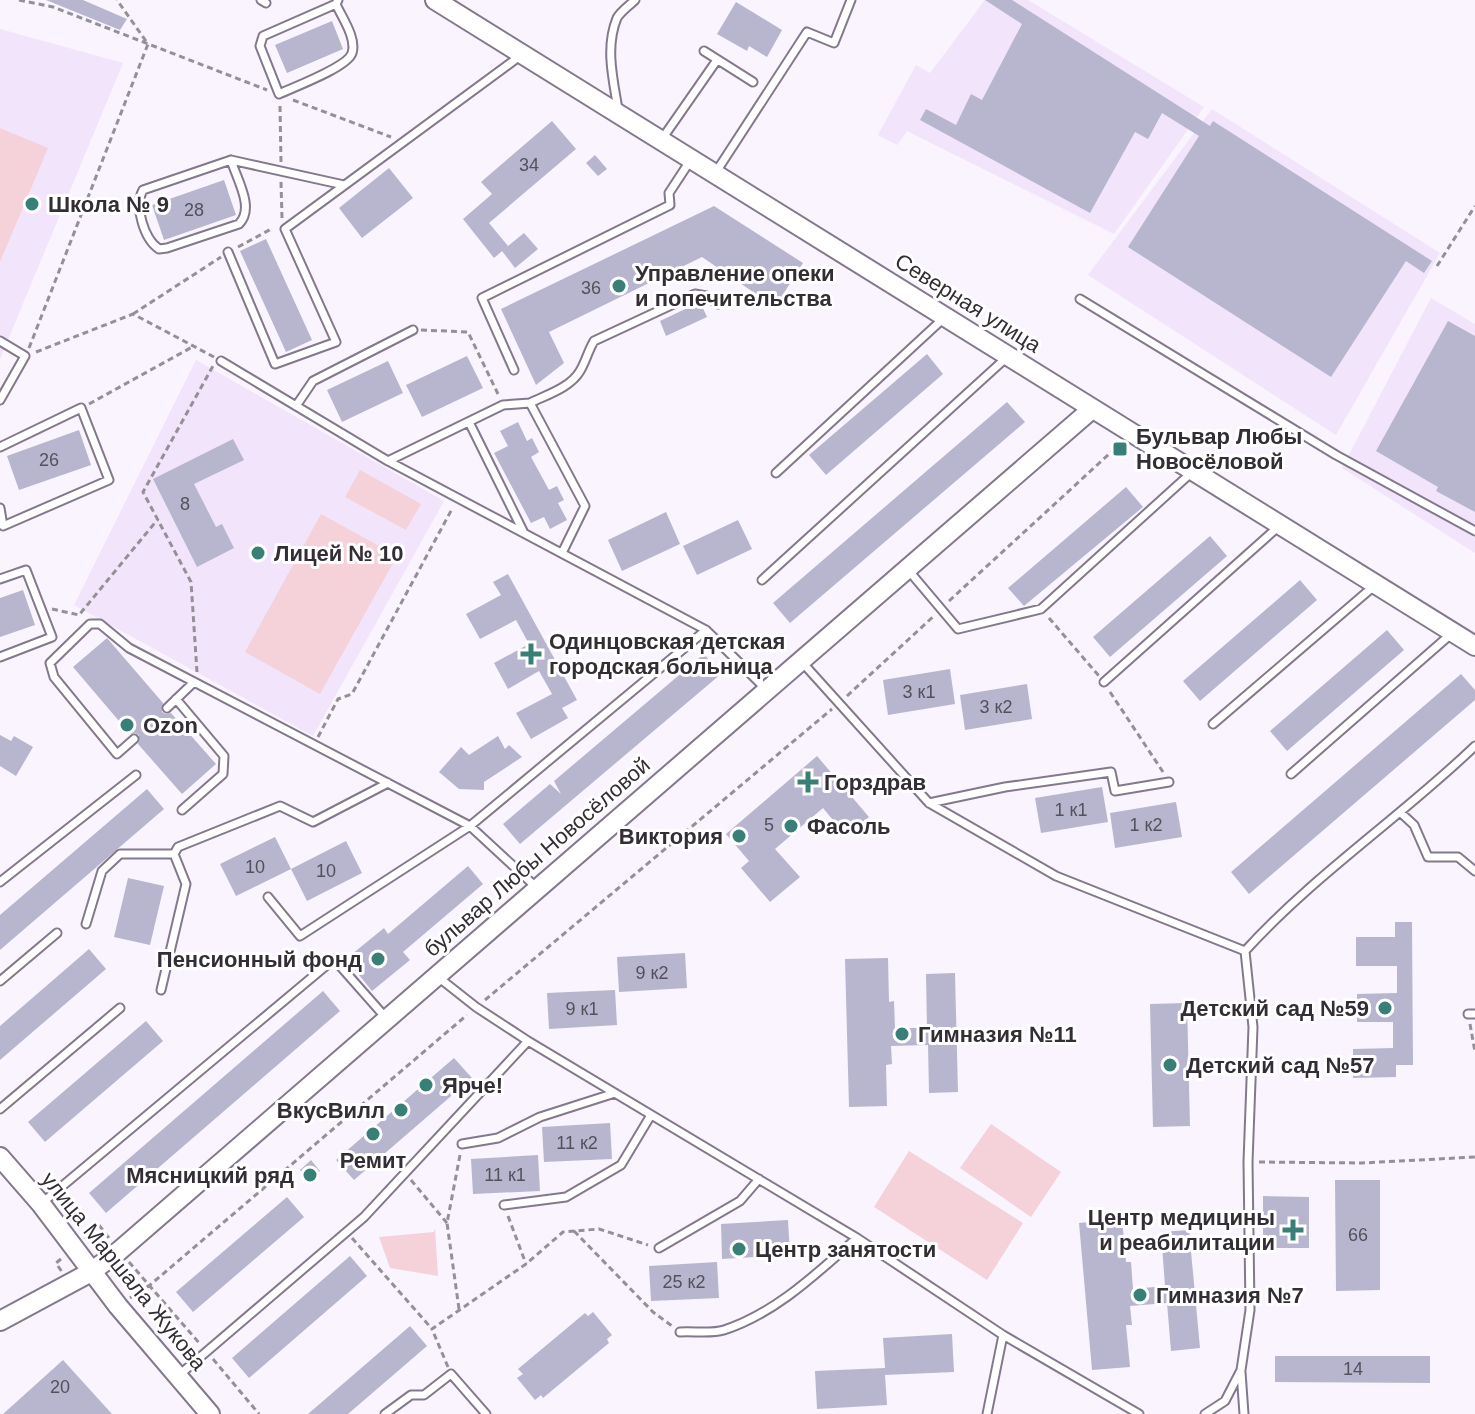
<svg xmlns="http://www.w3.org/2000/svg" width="1475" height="1414" viewBox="0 0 1475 1414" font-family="Arial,sans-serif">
  <rect width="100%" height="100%" fill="#f9f4fd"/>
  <path fill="#f2e4fb" d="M985,0H1028L1204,107L1114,234L907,131L897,145L878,135L916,65L930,73Z
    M0,29L123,63L0,359Z
    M1212,109L1440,253L1336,435L1088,275Z
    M1431,298L1475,324V553L1342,468Z
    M196,360L444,501L313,736L74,605Z"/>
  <path fill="#f5d1da" d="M0,128L48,148L0,262Z
    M360,470L421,504L406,530L345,497Z
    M321,514L397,556L320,694L245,652Z
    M991,1124L1061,1172L1031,1217L960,1168Z
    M909,1151L1023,1223L987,1280L874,1207Z
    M435,1228L438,1276L390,1268L379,1237L434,1232Z"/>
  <path fill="#b7b6ce" d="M46,0H83L127,19L120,30Z
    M985,0H1012L1210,126L1213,121L1432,261L1424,273L1406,261L1331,377L1128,247L1199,136L1162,113L1148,139L1135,132L1090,213L920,120L926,109L956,125L971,94L982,100L1022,24Z
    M736,2L782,30L767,57L749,46L747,51L717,34Z
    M332,21L343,49L287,73L275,45Z
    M552,121L576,149L489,223L508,246L494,258L463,219L492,194L481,182Z
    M595,155L607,169L598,176L586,163Z
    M389,168L413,198L362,238L339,208Z
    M224,180L236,215L164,240L152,205Z
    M714,206L803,263L775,307L702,257L549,332L564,363L536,385L501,309Z
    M524,233L538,249L515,268L502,251Z
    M266,239L312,340L286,352L240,251Z
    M700,302L707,317L666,336L660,321Z
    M1448,321L1475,336V512L1436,491L1438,487L1376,451Z
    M927,354L943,374L826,475L809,455Z
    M467,356L483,388L422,417L406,385Z
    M388,361L403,393L342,422L327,390Z
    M1007,402L1025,422L790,623L773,603Z
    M518,422L527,441L532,438L539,452L531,457L549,490L557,486L564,500L558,503L567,520L550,529L544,517L531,523L494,453L508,446L500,431Z
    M79,430L91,465L19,490L7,456Z
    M233,439L244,460L194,484L216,527L222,524L234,548L197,567L153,479Z
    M1126,487L1143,507L1024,606L1008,588Z
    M666,512L680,544L622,571L608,540Z
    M738,520L752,549L697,575L683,546Z
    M1210,536L1227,556L1110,657L1093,637Z
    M508,574L577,700L562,708L568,718L531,739L516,713L552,694L539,671L508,689L494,663L529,644L516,620L480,639L466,614L501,595L493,582Z
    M1300,580L1317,600L1200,701L1183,681Z
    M23,590L35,625L0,637V598Z
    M1387,630L1404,650L1287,751L1270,731Z
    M107,638L163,703L162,712L166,714L171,713L216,764L182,794L138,744L139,735L135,733L130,734L73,667Z
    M704,654L721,674L520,844L503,824L550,784L561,794L554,781Z
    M950,669L955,704L888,715L883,680Z
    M1461,674L1475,690V700L1249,894L1231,872Z
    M1027,684L1032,719L965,730L960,695Z
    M0,735L11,741L14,736L33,747L16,776L0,766Z
    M498,736L505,749L509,745L522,757L484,782V790L459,789L439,772L461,747L469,755Z
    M817,756L869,817L846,836L823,808L775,849L800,877L770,902L741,868L749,861L726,834Z
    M1102,787L1108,822L1041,833L1035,798Z
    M147,789L164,809L0,950V915Z
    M1176,802L1182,837L1115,848L1110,813Z
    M275,837L291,869L236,896L220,864Z
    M346,841L362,873L307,901L291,869Z
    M468,866L483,884L403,952L410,960L372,991L346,959L384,928L388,934Z
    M128,878L164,886L150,945L114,937Z
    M1395,922H1412L1413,1065H1396V1077L1353,1078V1049L1393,1048V1022H1357V994L1397,993V966H1356V937H1395Z
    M89,949L106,969L0,1060V1026Z
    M685,953L687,988L619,992L617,957Z
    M888,958L889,1002L894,1001L895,1028H927L926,974L955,973L958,1092L929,1093L928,1045L891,1046L892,1064L886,1065L887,1106L849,1107L845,959Z
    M615,990L617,1025L549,1029L547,993Z
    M323,991L340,1011L106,1213L89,1193Z
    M1187,1003L1190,1126L1153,1127L1150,1004Z
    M146,1021L163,1041L45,1142L28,1122Z
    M454,1058L472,1078L354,1180L336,1160Z
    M610,1123L612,1159L544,1162L542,1127Z
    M538,1155L540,1191L473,1194L471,1159Z
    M311,1160L320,1171L308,1181L300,1170Z
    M1335,1180H1380V1290L1336,1291Z
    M1263,1196L1309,1197V1248H1263Z
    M287,1197L304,1217L193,1312L176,1292Z
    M1122,1219L1126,1262H1131L1133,1289L1165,1286L1161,1232L1189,1230L1200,1348L1171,1351L1167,1303L1130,1306L1132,1325H1126L1130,1367L1092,1370L1079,1223Z
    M788,1220L790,1255L722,1259L721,1224Z
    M350,1256L367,1276L249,1378L232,1358Z
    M717,1262L719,1298L651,1301L649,1266Z
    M593,1312L612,1335L607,1339L609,1343L543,1398L541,1395L535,1400L517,1378L523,1374L518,1369L585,1313L588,1316Z
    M410,1326L427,1346L348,1414H308Z
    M952,1334L954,1372L885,1375L887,1405L817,1409L815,1371L885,1368L883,1338Z
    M1275,1356H1430V1383L1275,1382Z
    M63,1360L112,1414H3Z"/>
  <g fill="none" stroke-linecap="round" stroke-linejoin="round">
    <g stroke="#84788c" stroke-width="11">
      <path id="service" d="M261,0L266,3
        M336,4C341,16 357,38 352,53C348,67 294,87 279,94L260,46L263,36L336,4L338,0
        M704,51L753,82
        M618,109C613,79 605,47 617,18C621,11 630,5 635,0
        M662,139L717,60
        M231,160C237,180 255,208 239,224L167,248L159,249C144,239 134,206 143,190L231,160L344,185
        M716,172L807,32L834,43L851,0
        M228,252L275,364L336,342L285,229L520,56
        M1080,299L1336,455L1475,531
        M0,341L25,356L0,400
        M221,361L388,461L706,630L767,690
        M514,370L482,298L670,205L669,193L690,161
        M530,403C546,395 570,388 580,371C586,361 588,351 594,341L695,294L706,296L718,304
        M296,406L313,381L413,330
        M469,422L523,531
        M0,447L81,408L109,480L3,526L0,508
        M388,461L503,405L530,403L585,506L562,553
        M776,473L945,317
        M909,571L958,629L1041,609L1191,473
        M0,579L26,570L52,637L0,657
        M762,580L1006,358
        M801,661L929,803L1056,876L1245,951
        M1104,682L1278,527
        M176,699L224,756L223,774L182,810
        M167,708L194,682
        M1213,724L1374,586
        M134,739L117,754L54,677L50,663L90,624H100L129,648L470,826L536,887
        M1291,774L1451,634
        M929,803L1005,787L1111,772L1115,791L1169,782
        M1401,813L1414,825L1428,857H1458L1475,871
        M0,882L136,775
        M268,897L300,936L470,826L706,630
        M86,924L102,871L120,854H174
        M438,977L476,1007L528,1041L857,1238L1003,1335L1139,1414
        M0,981L57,933
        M161,990L186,884L174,854L178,847L280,806L313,822L388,783
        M1468,1014H1475
        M0,1109L120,1008
        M462,1144L498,1138L540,1117L615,1093
        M42,1203L334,959L386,1018
        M504,1205L566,1197L621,1165L651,1115
        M659,1248L740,1201L759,1179
        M680,1332C694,1331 711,1334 724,1330C776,1313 817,1273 857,1238
        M1241,1372L1244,1414
        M178,1376L364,1217L528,1041
        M385,1414L411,1395H424L451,1374L486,1414
        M987,1414L1003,1335
        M1205,1414L1225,1401L1241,1370L1250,1310L1248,1162L1253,1027L1245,951C1314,875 1401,817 1475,746"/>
    </g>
    <g stroke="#84788c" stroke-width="22">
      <path id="tertiary" d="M435,0L1475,646
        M0,1157L41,1204L118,1306L210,1414
        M0,1321L91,1272L119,1251L1092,409"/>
    </g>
    <path stroke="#959098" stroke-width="3" stroke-dasharray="6 4" stroke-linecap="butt" d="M19,0L53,7L267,90
      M293,100L391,137
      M280,106L281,162
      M281,182L282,218
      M238,247L273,228
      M1437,266L1475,206
      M133,314L221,257
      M421,330L468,332L498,394
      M29,348L148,44L117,0
      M36,352L133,314L214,357
      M89,404L194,346
      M949,601L1120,444
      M52,609L79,615L158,519
      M1049,618L1099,676
      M197,672L191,582L143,492L213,366
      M1110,692L1163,772
      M847,696L935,615
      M318,737L338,699L352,694L452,509
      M485,1000L832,709
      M1470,1024L1475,1052
      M1259,1162L1362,1163L1475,1157
      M411,1180L447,1223
      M508,1216L526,1264
      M574,1231L653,1312L672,1326
      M352,1238L432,1329
      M85,1239L99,1225L109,1238
      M61,1259L56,1263L62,1272
      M129,1262L200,1344
      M130,1298L150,1285L467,1015
      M459,1309L447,1223L460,1155
      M213,1359L259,1414
      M448,1367L432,1329L526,1264L563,1232L599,1229L648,1245"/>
    <use href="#service" stroke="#fff" stroke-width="7"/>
    <use href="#tertiary" stroke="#fff" stroke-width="18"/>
  </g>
  <g fill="#387f77" stroke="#fff" stroke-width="3">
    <circle cx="32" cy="204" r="8"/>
    <circle cx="619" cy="286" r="8"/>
    <rect x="1112" y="441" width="16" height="16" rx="4"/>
    <circle cx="258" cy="553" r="8"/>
    <path d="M527 642h8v8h8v8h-8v8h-8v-8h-8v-8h8z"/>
    <circle cx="127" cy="725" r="8"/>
    <path d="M804 770h8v8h8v8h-8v8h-8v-8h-8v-8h8z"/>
    <circle cx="791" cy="826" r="8"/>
    <circle cx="739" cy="836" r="8"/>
    <circle cx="378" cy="959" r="8"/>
    <circle cx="1385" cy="1008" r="8"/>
    <circle cx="902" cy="1034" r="8"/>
    <circle cx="1170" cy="1065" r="8"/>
    <circle cx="426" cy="1085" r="8"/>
    <circle cx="401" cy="1110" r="8"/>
    <circle cx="373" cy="1134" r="8"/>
    <circle cx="310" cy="1175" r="8"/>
    <path d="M1289 1218h8v8h8v8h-8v8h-8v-8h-8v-8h8z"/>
    <circle cx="739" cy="1249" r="8"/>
    <circle cx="1140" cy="1295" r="8"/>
  </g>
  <g text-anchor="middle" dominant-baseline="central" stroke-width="6" stroke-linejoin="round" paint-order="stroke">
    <g font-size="18" fill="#54505c">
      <text x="529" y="165">34</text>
      <text x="194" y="210">28</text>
      <text x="591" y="288">36</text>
      <text x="49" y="460">26</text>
      <text x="185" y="504">8</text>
      <text x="919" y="692">3 к1</text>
      <text x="996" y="707">3 к2</text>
      <text x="1071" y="810">1 к1</text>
      <text x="769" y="825">5</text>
      <text x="1146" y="825">1 к2</text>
      <text x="255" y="867">10</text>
      <text x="326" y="871">10</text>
      <text x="652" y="973">9 к2</text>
      <text x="582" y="1009">9 к1</text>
      <text x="577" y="1143">11 к2</text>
      <text x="505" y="1175">11 к1</text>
      <text x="1358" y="1235">66</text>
      <text x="684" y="1282">25 к2</text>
      <text x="1353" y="1369">14</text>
      <text x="60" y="1387">20</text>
    </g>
    <g font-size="22" font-weight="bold" fill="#332e36" stroke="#fff" text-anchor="start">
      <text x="48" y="204">Школа № 9</text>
      <text x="635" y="273">Управление опеки<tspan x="635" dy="25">и попечительства</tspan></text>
      <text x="1136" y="436">Бульвар Любы<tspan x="1136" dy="25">Новосёловой</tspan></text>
      <text x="274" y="553">Лицей № 10</text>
      <text x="549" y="641">Одинцовская детская<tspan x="549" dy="25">городская больница</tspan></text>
      <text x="143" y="725">Ozon</text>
      <text x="824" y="782">Горздрав</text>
      <text x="807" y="826">Фасоль</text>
      <text x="723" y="836" text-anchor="end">Виктория</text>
      <text x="362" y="959" text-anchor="end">Пенсионный фонд</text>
      <text x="1369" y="1008" text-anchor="end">Детский сад №59</text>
      <text x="918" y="1034">Гимназия №11</text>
      <text x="1186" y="1065">Детский сад №57</text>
      <text x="442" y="1085">Ярче!</text>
      <text x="385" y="1110" text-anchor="end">ВкусВилл</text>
      <text x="373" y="1160" text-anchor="middle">Ремит</text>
      <text x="294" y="1175" text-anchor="end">Мясницкий ряд</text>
      <text x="1275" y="1217" text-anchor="end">Центр медицины<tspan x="1275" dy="25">и реабилитации</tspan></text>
      <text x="755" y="1249">Центр занятости</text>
      <text x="1156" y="1295">Гимназия №7</text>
    </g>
    <g font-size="22" fill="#332e36" stroke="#fff">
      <text transform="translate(968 303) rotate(32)">Северная улица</text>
      <text transform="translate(537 857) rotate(-41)">бульвар Любы Новосёловой</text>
      <text transform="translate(124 1271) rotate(51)">улица Маршала Жукова</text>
    </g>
  </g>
</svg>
